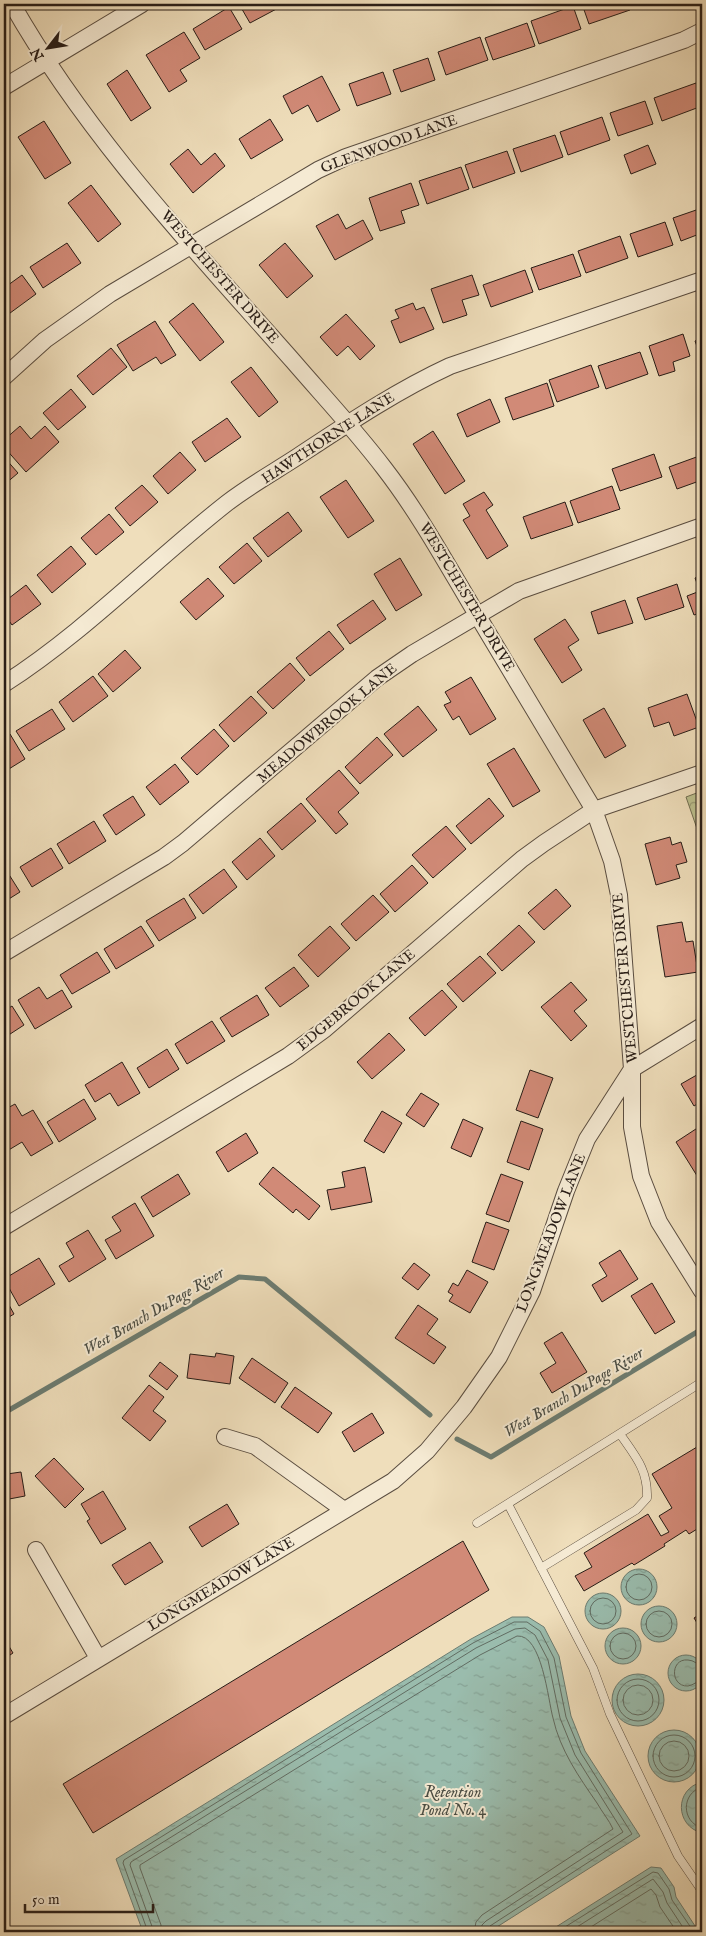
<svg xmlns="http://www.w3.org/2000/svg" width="706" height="1936" viewBox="0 0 706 1936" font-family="'IM FELL English',serif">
  <defs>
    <pattern id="forest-crowns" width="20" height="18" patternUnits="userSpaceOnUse" patternTransform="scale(1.25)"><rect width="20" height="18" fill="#bcc08e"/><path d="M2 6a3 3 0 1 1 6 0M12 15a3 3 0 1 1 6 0" fill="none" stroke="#999b73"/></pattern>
    <pattern id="water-ripples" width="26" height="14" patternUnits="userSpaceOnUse" patternTransform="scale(1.25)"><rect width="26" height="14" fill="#9abcad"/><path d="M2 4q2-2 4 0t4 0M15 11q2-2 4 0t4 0" fill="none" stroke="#85a194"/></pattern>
  </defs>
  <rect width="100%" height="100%" fill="#efdebb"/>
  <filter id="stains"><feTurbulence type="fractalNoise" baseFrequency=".004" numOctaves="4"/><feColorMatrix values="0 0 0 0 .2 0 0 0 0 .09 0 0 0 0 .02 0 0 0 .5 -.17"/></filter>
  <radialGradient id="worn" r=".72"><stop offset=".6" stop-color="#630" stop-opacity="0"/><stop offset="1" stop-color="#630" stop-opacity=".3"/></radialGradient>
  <path fill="url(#forest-crowns)" stroke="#726e52" d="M702,791V843L686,797Z"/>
  <path fill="url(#water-ripples)" stroke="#6c7c71" d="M621 1587a18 18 0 1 1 36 0a18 18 0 1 1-36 0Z
    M585 1611a18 18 0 1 1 36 0a18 18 0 1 1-36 0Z
    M641 1624a18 18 0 1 1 36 0a18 18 0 1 1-36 0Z
    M512,1617H528L544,1627L559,1656L571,1716L585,1751L640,1836L489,1932H143L116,1859L471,1639Z
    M605 1646a18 18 0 1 1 36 0a18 18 0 1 1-36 0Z
    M668 1673a18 18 0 1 1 36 0a18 18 0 1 1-36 0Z
    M612 1700a26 26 0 1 1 52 0a26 26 0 1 1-52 0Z
    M648 1756a26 26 0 1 1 52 0a26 26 0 1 1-52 0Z
    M702,1782V1833C675,1826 674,1789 702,1782Z
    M651,1867L661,1868L674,1887L676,1897L699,1932H548Z"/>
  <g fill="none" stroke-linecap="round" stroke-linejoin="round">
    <path stroke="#616c62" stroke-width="1" d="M626 1587a13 13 0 1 1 26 0a13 13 0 1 1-26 0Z
      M590 1611a13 13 0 1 1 26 0a13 13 0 1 1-26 0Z
      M646 1624a13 13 0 1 1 26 0a13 13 0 1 1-26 0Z
      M610 1646a13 13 0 1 1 26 0a13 13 0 1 1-26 0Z
      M702,1665C697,1665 694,1660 688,1660C670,1658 670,1687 688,1686C694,1685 697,1681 702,1680
      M617 1700a21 21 0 1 1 42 0a21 21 0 1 1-42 0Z
      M623 1700a15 15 0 1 1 30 0a15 15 0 1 1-30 0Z
      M653 1756a21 21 0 1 1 42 0a21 21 0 1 1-42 0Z
      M659 1756a15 15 0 1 1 30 0a15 15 0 1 1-30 0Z
      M702,1787C681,1793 681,1822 702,1828
      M148,1932L123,1863L124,1860L473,1643L514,1622H527L540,1631L554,1658L566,1717L581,1753L632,1834L490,1926L487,1932
      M154,1932L130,1865L131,1862L476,1648L515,1629L525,1628L535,1635L548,1660L560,1718L575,1755L623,1832L486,1921L482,1925L481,1932
      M161,1932V1925L140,1868V1865L480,1655L517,1636C542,1634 548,1700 553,1718C560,1750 579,1777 597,1803C602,1812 609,1820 613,1829L482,1915L476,1922L474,1932
      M557,1932L653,1872L658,1873L669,1889L672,1900L694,1932
      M569,1932L653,1879L663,1892L667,1903L686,1932
      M583,1932L651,1889L656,1895L660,1907L677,1932"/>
    <path stroke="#6c7c71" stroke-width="5" d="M4,1413L239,1277L265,1279L430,1415
      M457,1439L491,1457L702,1329"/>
  </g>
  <path fill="#d18a77" stroke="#281d17" d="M239,4H281L282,6L250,23Z
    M582,4H628L630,10L589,24Z
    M573,6L581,29L539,44L531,21Z
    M229,7L242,29L205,50L193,29Z
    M527,23L535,46L493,60L485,38Z
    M184,32L200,58L180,70L187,81L169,92L146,55Z
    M480,37L488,60L446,75L438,52Z
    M428,58L435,80L401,92L393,70Z
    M127,70L151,108L131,121L107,84Z
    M383,72L391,94L357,106L349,84Z
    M322,76L340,110L317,122L308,105L292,114L283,96Z
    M696,83L702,106L662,121L654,98Z
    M645,101L653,124L618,136L610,113Z
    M602,117L610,140L568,155L560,132Z
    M270,119L283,140L251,159L239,139Z
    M44,121L71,163L45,179L18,137Z
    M555,135L563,157L521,172L513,149Z
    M648,145L656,164L631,174L624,155Z
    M188,149L201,165L215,153L225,166L193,193L170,164Z
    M507,151L515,173L473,188L465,165Z
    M461,167L469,189L427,204L419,181Z
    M411,183L419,205L401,211L405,223L380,231L369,198Z
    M91,185L121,224L98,242L68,203Z
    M702,208V233L681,241L673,218Z
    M338,214L346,229L363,220L373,239L335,260L316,226Z
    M665,222L673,245L638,257L630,234Z
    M620,236L628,258L586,273L578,251Z
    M67,243L81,263L43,288L30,267Z
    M285,243L313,276L287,298L259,265Z
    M573,254L581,276L539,290L531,268Z
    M525,270L533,292L491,307L483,285Z
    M22,275L36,294L6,316L4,312V288Z
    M472,275L479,295L462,300L467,315L443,323L431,289Z
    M193,303L224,342L200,361L169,322Z
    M413,303L416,310L424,307L434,329L400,343L391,321L399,318L395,310Z
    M346,314L375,346L360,360L348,346L337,356L320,337Z
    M155,321L176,355L161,364L156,357L133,371L117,345Z
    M683,334L690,356L673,362L675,371L659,376L649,346Z
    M702,338V360L695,341Z
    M111,348L127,367L93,395L77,376Z
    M640,352L648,374L606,389L598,366Z
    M591,365L599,387L557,402L549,380Z
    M251,367L278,402L259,417L231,382Z
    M547,383L554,406L513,420L505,398Z
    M71,389L86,407L58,430L43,413Z
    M490,399L500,422L467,437L457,414Z
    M227,418L241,437L205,462L192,442Z
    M20,426L31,439L45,426L59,442L26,472L4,447V440Z
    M433,431L465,481L445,494L413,444Z
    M180,452L196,470L168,494L153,476Z
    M654,454L662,477L620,491L612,469Z
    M702,455V480L677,489L669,467Z
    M4,457L18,473L4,485Z
    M346,480L374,521L348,538L320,497Z
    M142,485L158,502L130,526L115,508Z
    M612,486L620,509L578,523L570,501Z
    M484,492L493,505L486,510L508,546L487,559L463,520L470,516L463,504Z
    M565,502L573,525L531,539L523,517Z
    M288,512L302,531L268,557L253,538Z
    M109,514L124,532L96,555L81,538Z
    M247,543L262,561L234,584L219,567Z
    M71,546L86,564L52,593L37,575Z
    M400,558L422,595L396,611L374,574Z
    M702,575V612L694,615L687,596L700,591L695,578Z
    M208,578L224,596L196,620L180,602Z
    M677,584L684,607L645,620L637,598Z
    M26,585L41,604L12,625L4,614V602Z
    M373,600L386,619L350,644L337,625Z
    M625,600L633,623L598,634L591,612Z
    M565,619L579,640L568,647L582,670L562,683L534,639Z
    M329,631L344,649L310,676L296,658Z
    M125,650L141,668L113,692L98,674Z
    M290,663L305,680L273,709L257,692Z
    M93,676L108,696L73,722L59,702Z
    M471,677L496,719L470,735L459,716L453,720L444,705L451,702L445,692Z
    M687,694L699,727L674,736L669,722L654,727L648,708Z
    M251,696L267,713L234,742L219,725Z
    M418,706L437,730L403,757L384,734Z
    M604,708L626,746L605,758L583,720Z
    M52,709L65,729L29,751L16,731Z
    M214,729L229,746L197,775L181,758Z
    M10,734L25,759L4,772V737Z
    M377,737L393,755L360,784L345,767Z
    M514,748L540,791L513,807L487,764Z
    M175,764L189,782L160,805L146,787Z
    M339,770L359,793L338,812L348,824L336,834L306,799Z
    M133,796L145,815L116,835L103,815Z
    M489,798L504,816L471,844L456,826Z
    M301,803L316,821L282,850L267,832Z
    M94,821L106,841L69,864L57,844Z
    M446,826L466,849L433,878L412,855Z
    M670,837L672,845L681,842L687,862L676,865L680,878L656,885L645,844Z
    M260,838L275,856L247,880L232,862Z
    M51,848L63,868L32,887L20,867Z
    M412,865L428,883L395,912L380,894Z
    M224,869L237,887L203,914L189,895Z
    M8,873L20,892L4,902V875Z
    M556,889L571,906L544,930L528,913Z
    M373,895L389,912L356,941L341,924Z
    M184,898L196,918L159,941L146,921Z
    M682,922L686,942L693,941L698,972L665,977L657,926Z
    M519,925L535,942L502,971L487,954Z
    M141,926L154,946L116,969L104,949Z
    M330,926L350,948L318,977L298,955Z
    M97,952L110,972L72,994L60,975Z
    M480,956L496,973L463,1002L447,984Z
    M294,967L309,986L280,1007L265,988Z
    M571,982L587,1000L574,1011L587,1026L571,1041L541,1007Z
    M39,987L47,999L62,990L72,1007L35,1029L18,1000Z
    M442,990L457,1007L425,1036L409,1018Z
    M257,995L269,1015L232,1037L220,1018Z
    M12,1006L24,1025L4,1038V1011Z
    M212,1021L225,1041L187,1064L175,1044Z
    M389,1033L405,1050L372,1079L357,1062Z
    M167,1049L179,1069L149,1088L137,1068Z
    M122,1062L140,1093L118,1106L110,1093L95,1102L85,1085Z
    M530,1070L553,1078L538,1118L516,1110Z
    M702,1072V1101L694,1106L681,1084Z
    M421,1093L439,1104L424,1127L406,1115Z
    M84,1099L96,1119L59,1142L47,1122Z
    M15,1104L22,1116L33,1110L53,1143L31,1156L22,1142L7,1151L4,1146V1128L8,1126L4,1120V1110Z
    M382,1111L402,1123L384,1153L364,1141Z
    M463,1119L483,1128L471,1157L451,1148Z
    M521,1121L543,1129L529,1170L507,1162Z
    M702,1125V1177L699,1179L676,1142Z
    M246,1133L258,1153L228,1172L216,1152Z
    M273,1167L320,1206L309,1220L296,1209L293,1213L259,1184Z
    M365,1167L372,1202L331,1210L327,1190L345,1187L342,1172Z
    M178,1174L190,1194L153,1217L141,1197Z
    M501,1174L523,1182L509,1222L486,1214Z
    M135,1203L154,1236L116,1259L105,1240L121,1231L112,1217Z
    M486,1222L509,1230L494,1270L472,1262Z
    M88,1230L106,1259L69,1282L59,1266L74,1257L66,1243Z
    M620,1250L638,1279L602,1302L592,1285L607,1276L599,1263Z
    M39,1258L55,1284L19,1306L4,1279Z
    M414,1263L430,1275L418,1290L402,1278Z
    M467,1270L488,1282L470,1313L449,1301L453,1295L448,1292L453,1283L458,1286Z
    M652,1283L675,1322L655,1334L631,1296Z
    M4,1296L14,1314L4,1320Z
    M418,1305L438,1319L427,1334L446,1347L434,1364L395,1338Z
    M562,1332L587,1372L552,1393L540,1373L556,1363L544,1343Z
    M216,1353L234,1356L230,1384L187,1378L190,1354L215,1357Z
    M252,1358L288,1383L275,1403L239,1378Z
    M160,1362L178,1376L167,1390L149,1376Z
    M149,1385L164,1397L153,1411L166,1421L150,1441L122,1418Z
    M295,1387L332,1413L318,1433L281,1407Z
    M372,1413L384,1433L354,1452L342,1432Z
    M702,1444V1526L689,1534L686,1530L664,1544L665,1546L634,1565L632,1563L584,1591L575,1576L592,1567L584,1553L648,1514L661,1536L669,1532L659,1516L672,1508L652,1474Z
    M54,1458L84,1489L65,1508L35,1476Z
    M4,1465H6L7,1474L21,1472L25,1496L4,1500Z
    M103,1491L126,1529L101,1544L87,1521L90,1519L81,1504Z
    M227,1504L239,1524L202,1547L189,1527Z
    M463,1541L489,1590L93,1833L63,1784Z
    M150,1542L163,1562L125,1585L112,1565Z
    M702,1613V1631L694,1618Z
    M4,1638L13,1653L4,1659Z"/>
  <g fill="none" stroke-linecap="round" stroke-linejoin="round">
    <g stroke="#5a4d40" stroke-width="9">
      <path id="service" d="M508,1504L593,1668L610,1714L678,1856L702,1891
        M477,1523L702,1382
        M541,1568L636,1510L647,1498C648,1470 636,1457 620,1434"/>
    </g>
    <g stroke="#5a4d40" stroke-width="18">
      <path id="minor" d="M12,4C87,136 193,248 293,361C324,397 356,431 384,468C418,512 445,561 473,608C513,675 554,743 594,810L612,861L619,895L632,1069V1127L641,1176L659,1222L702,1291
        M4,87L142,4
        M4,377L45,340L110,294L318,170L346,157L684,40L702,31
        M4,684C85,632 152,562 227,503C249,486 274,472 297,457C347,424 396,391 450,366L702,280
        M4,953L164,857L183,843L377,678L412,654L519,591L702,526
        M4,1227L288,1056L325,1029L522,859L544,843L594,810L702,773
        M225,1437L255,1446L344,1510
        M36,1550L98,1658
        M4,1716L393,1481L427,1451L464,1407L499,1357L532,1291L566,1191L587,1139L632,1069L702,1026"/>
    </g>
    <use href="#service" stroke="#f5ead3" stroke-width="8"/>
    <use href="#minor" stroke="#f5ead3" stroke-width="16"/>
  </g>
  <g text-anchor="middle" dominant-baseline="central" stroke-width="4" stroke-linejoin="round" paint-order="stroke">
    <g font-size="15" fill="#281d17" stroke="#f5ead3">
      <text transform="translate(389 144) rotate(-20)">GLENWOOD LANE</text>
      <text transform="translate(220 277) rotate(49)">WESTCHESTER DRIVE</text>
      <text transform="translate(328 438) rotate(-33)">HAWTHORNE LANE</text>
      <text transform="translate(467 597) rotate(59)">WESTCHESTER DRIVE</text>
      <text transform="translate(327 723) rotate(-40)">MEADOWBROOK LANE</text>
      <text transform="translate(625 978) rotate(-95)">WESTCHESTER DRIVE</text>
      <text transform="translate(356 1000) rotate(-40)">EDGEBROOK LANE</text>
      <text transform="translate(551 1233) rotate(-69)">LONGMEADOW LANE</text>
      <text transform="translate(221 1584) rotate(-31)">LONGMEADOW LANE</text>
    </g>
    <g font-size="16" font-style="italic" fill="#4a4d44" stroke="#f5ead3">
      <text transform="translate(154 1312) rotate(-30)">West Branch DuPage River</text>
      <text transform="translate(574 1393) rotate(-31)">West Branch DuPage River</text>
      <text x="453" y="1793">Retention<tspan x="453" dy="18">Pond No. 4</tspan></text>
    </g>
  </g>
  <rect width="706" height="1936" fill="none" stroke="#efdebb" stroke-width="20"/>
  <rect x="5" y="5" width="696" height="1926" fill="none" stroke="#281d17" stroke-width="2.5"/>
  <rect x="10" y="10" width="686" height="1916" fill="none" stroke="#281d17"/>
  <g transform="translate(48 48) rotate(239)" stroke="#f5ead3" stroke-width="4" paint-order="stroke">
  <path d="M0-4L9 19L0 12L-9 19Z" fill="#281d17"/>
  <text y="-8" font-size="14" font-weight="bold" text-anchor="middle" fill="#281d17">N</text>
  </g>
  <path d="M25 1904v8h128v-8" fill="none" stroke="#281d17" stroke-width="2.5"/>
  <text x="32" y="1904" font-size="15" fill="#281d17" stroke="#f5ead3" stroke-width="4" paint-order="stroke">50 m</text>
  <rect width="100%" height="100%" filter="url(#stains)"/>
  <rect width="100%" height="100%" fill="url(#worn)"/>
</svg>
